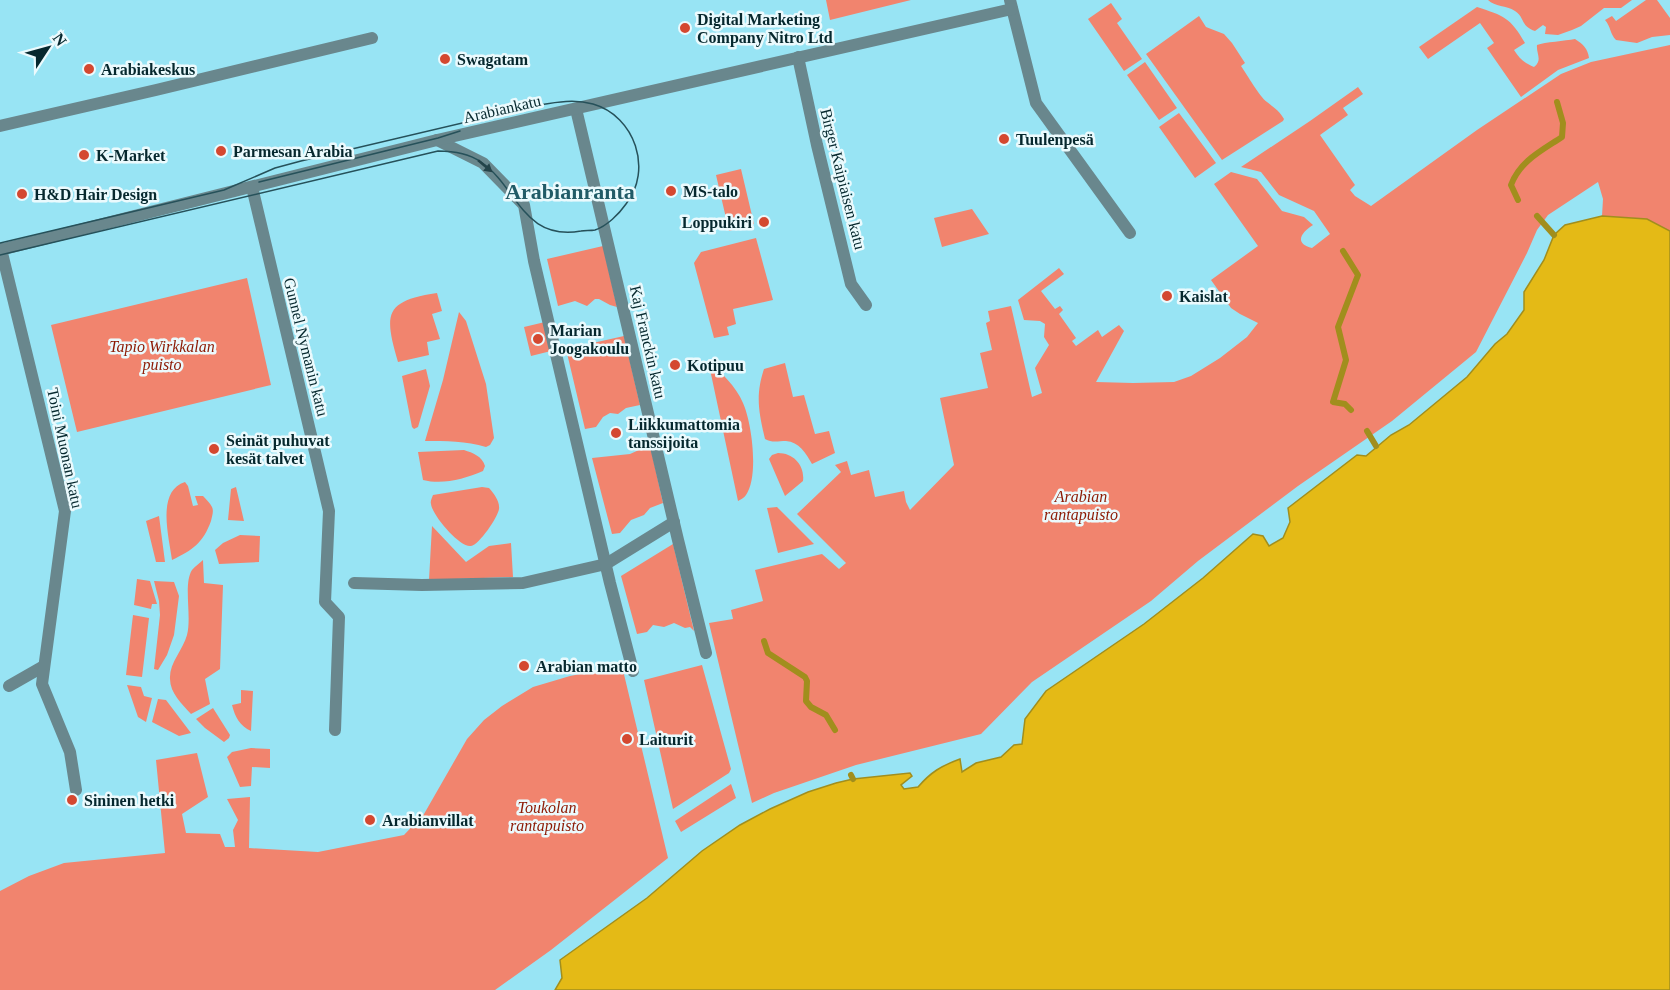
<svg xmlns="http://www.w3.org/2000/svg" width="1670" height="990" viewBox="0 0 1670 990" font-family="'Times New Roman',serif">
  <rect width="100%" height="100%" fill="#98e4f4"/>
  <path fill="#f1846e" d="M826,0H911L830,20Z
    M1488,0H1632L1621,8H1604L1581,26L1572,30L1558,35L1545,34L1546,27L1543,25L1535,31C1520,26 1525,17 1515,11C1506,5 1495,7 1488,0Z
    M1646,0H1657L1670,18V35L1652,37L1637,43L1616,40C1610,34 1611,27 1605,20L1612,16L1616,21Z
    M1111,3L1122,19L1117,23L1142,59L1124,71L1088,19Z
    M1477,7C1504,16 1510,17 1525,43L1514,50C1520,59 1524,63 1534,67C1543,60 1536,54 1537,45C1545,42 1565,41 1575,39C1583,44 1588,49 1589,58L1558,70L1521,97L1487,48L1494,43L1480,23L1428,59L1419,47Z
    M1199,16L1206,27L1224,34L1232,43L1245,63L1241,66C1248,76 1259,96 1267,102C1274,108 1279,110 1284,119L1283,121L1222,160L1146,54Z
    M1670,45V231L1647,219L1602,216L1603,199L1598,182L1548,215L1537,230L1527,253L1476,352L1392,421L1298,486L1198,561L1151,601L1032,682L981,734L856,765L774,793L752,803L709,623L733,619L731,610L763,601L755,570L822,554L839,569L846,563L797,514L841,472L835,465L847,461L851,475L869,470L875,497L904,491L906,502L910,510L954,465L940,398L988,388L980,353L992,350L986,323L990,321L988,311L1011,306L1032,397L1042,393L1035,368L1049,345L1044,337L1045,324L1040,321L1024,320L1018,300L1059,268L1064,274L1041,291L1055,309L1060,306L1063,310L1059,314L1076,338L1072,341L1076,346L1098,330L1102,337L1119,325L1124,331L1096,382L1133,383L1174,382L1191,376L1220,358L1247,337L1258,323L1240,314L1231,308L1211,280L1258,246L1214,184L1231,172L1257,179L1282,211L1304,217L1313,225C1302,232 1293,243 1312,248L1330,234L1314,211L1279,195L1261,172L1241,167L1310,121L1358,87L1363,94L1343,108L1348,115L1320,135L1355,185L1350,190L1355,196L1371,206L1477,130L1561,74L1591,62Z
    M1145,62L1177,108L1159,120L1127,75Z
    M1179,113L1216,163L1195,178L1159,127Z
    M741,169L754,224L729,231L716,175Z
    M972,209L989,234L942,247L934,218Z
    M756,238L773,300L733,309L736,324L727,327L729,335L714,338L694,263L701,252Z
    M603,246L617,307L610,305L599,299H595L587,306L575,301L558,306L547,259Z
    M247,278L271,385L77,432L51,325Z
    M437,293L442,311L432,314L440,339L427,342L429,355L398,362C384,314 384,301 437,293Z
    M459,312L466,321L486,384L494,438L490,445L486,447C466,441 446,441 425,441L443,380Z
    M545,322L551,351L531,356L524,327Z
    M624,336L640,405L626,408L618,414L610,413L603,417L596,427L585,429L566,349Z
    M708,360C721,373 736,386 743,403C752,423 759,477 746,495C744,498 741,499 738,501Z
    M785,363L793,397L804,395L815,434L829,431L835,453L812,464C806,453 799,442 786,441C778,441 772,443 765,439C759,413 755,396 764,369Z
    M426,369L430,386L418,427L414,429L412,427L402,376Z
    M650,445L663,503L650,508L644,515L631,520L620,533L612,534L592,458L630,454Z
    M464,450C473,453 482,456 485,466L483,471C464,479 443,485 423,480L418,452Z
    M778,453C794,453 805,466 803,481L785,496L769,459L772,455Z
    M185,482L188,486L193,506L198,505L195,496H203C206,499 210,503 212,507C214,511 212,516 211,521C203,543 193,550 172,560C169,537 156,491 185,482Z
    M236,487L244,521L228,520L231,489Z
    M482,487L489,488C494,494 500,501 499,509C498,517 479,545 471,546C460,548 432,515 431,504C430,501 432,498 433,495Z
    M777,507L814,544L778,553L767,508Z
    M159,516L165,562H156L146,521Z
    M432,526L466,562L489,546L511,543L513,577L429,580Z
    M240,535L260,536L259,562L219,564L215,550L223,543Z
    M673,544L694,631L690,627L685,628L674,623L664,627L653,625L647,632L637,634L621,576Z
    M203,560L204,583L223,585L220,669L205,679L210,704L191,714C182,704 170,693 170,679C169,663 183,650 187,635C192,616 183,584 192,570C195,566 200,563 203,560Z
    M137,579L150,581L157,604H152L151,609L134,605Z
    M154,581L174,582L179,596L174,635L167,655L158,670L154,669L160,615L159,601Z
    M133,615L149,618L142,677L126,675Z
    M702,665L731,769L729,773L673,809L644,680Z
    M622,666L668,858L551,950L495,990H0V891L29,876L64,863L165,853L156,760L197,753L208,797L182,814L186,833L220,834L225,847H235L233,830L238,820L227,799L250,797L249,848L318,852L404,835L424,814L467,739L484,720L502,706L533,687L570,676Z
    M127,685L141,687L144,696L152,698L146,722L138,717Z
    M241,690L253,691L251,731C240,726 235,717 232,705L241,703Z
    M158,699L166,700L191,733L179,736L152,722Z
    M213,708L230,735L229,738L224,742L205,728L196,719Z
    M251,748L270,749V768L252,767L251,786L240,787L227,757L232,752Z
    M731,784L736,798L681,832L675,821Z"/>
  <path fill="#e4ba16" stroke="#a18e1d" stroke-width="1.5" d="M1602,216L1647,219L1670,231V990H555L562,978L560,960L647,898L702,851L740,825L770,809L808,792L836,783L853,779L910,773L912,776L901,785L904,789L918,787C931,772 941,766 960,759L962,772L976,763L1001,757L1014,745L1022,744L1025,719L1046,691L1144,624L1203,578L1253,534L1263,536L1269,546L1283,538L1290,522L1288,508L1357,455L1366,456L1391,435L1409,425L1467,377L1495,344L1507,334L1524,310V292L1544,260L1554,235L1565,225Z"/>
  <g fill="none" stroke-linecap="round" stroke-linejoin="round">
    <path stroke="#a18e1d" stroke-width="6" d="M1518,200L1511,185C1520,161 1541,151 1562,137L1563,123L1557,102
      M1537,216L1554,235
      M1343,251L1358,275L1338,327L1346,360L1333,402L1345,404L1351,410
      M1367,431L1376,446
      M764,641L768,653L805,677L807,681L806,701L811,707L826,715L835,730
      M851,775L853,779"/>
    <path stroke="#69878d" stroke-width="12" d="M0,126L156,90L372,38
      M354,583L422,585L523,583L606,564L674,522
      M9,686L44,666"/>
    <path stroke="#69878d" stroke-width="12" d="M1010,0L1036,103L1130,233
      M798,57L817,145L851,284L866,305
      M576,109L678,540L706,653
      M437,140L483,163L524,205L534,261L610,583L633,671
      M252,187L329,511L325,602L339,617L335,730
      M1,249L65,511L42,684L70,752L76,790"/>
    <path stroke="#69878d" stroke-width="12" d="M0,250L437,140L1012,9"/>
    <path stroke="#26515a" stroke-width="1.5" d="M259,182L438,138L460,131
      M0,243L224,190L275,168L301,161L539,105C557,102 575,99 593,104C635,116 653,170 626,204C619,214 607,226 595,230C590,231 585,230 581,231C522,241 518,187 481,162C468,153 454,151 438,151L0,255"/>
  </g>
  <defs><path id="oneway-solid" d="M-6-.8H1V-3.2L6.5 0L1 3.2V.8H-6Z" transform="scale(1.5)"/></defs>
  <use fill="#24444a" href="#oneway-solid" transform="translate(485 166) rotate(40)"/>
  <g fill="#d44830" stroke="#ebfafd" stroke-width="2">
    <circle cx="685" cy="28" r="6"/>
    <circle cx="445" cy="59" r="6"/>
    <circle cx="89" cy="69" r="6"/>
    <circle cx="1004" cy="139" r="6"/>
    <circle cx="221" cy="151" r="6"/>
    <circle cx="84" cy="155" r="6"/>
    <circle cx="671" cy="191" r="6"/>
    <circle cx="22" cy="194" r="6"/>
    <circle cx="764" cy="222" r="6"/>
    <circle cx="1167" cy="296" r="6"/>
    <circle cx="538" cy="339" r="6"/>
    <circle cx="675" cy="365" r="6"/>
    <circle cx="616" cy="433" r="6"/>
    <circle cx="214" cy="449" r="6"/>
    <circle cx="524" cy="666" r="6"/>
    <circle cx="627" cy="739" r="6"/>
    <circle cx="72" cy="800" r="6"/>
    <circle cx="370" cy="820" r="6"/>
  </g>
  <g text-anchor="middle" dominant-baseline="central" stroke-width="5" stroke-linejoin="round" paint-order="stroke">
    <g font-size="16" font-weight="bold" fill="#06282e" stroke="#ebfafd" text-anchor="start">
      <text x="697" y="19">Digital Marketing<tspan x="697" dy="18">Company Nitro Ltd</tspan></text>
      <text x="457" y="59">Swagatam</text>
      <text x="101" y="69">Arabiakeskus</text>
      <text x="1016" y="139">Tuulenpesä</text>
      <text x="233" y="151">Parmesan Arabia</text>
      <text x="96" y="155">K-Market</text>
      <text x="683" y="191">MS-talo</text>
      <text x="34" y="194">H&amp;D Hair Design</text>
      <text x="752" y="222" text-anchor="end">Loppukiri</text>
      <text x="1179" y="296">Kaislat</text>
      <text x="550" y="330">Marian<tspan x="550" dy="18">Joogakoulu</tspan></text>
      <text x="687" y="365">Kotipuu</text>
      <text x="628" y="424">Liikkumattomia<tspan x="628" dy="18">tanssijoita</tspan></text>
      <text x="226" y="440">Seinät puhuvat<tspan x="226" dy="18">kesät talvet</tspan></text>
      <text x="536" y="666">Arabian matto</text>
      <text x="639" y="739">Laiturit</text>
      <text x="84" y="800">Sininen hetki</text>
      <text x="382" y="820">Arabianvillat</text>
    </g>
    <g font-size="16" fill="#06282e" stroke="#ebfafd">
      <text transform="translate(502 109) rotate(-13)">Arabiankatu</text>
      <text transform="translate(843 179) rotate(76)">Birger Kaipiaisen katu</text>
      <text transform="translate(648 342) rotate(77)">Kaj Franckin katu</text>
      <text transform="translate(306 347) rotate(76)">Gunnel Nymanin katu</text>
      <text transform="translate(65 448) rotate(78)">Toini Muonan katu</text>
    </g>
    <g font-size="16" font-style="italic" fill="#8d1a04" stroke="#ebfafd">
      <text x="162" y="346">Tapio Wirkkalan<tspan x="162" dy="18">puisto</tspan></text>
      <text x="1081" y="496">Arabian<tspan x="1081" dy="18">rantapuisto</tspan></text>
      <text x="547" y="807">Toukolan<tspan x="547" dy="18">rantapuisto</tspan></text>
    </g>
    <g font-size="22" font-weight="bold" fill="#215b67" stroke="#ebfafd">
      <text x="570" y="191">Arabianranta</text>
    </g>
  </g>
  <g transform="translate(48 48) rotate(54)" stroke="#ebfafd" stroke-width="4.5" paint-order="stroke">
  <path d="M0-4.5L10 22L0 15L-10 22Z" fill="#06282e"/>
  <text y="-9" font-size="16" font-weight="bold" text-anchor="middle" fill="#06282e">N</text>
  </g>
</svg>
